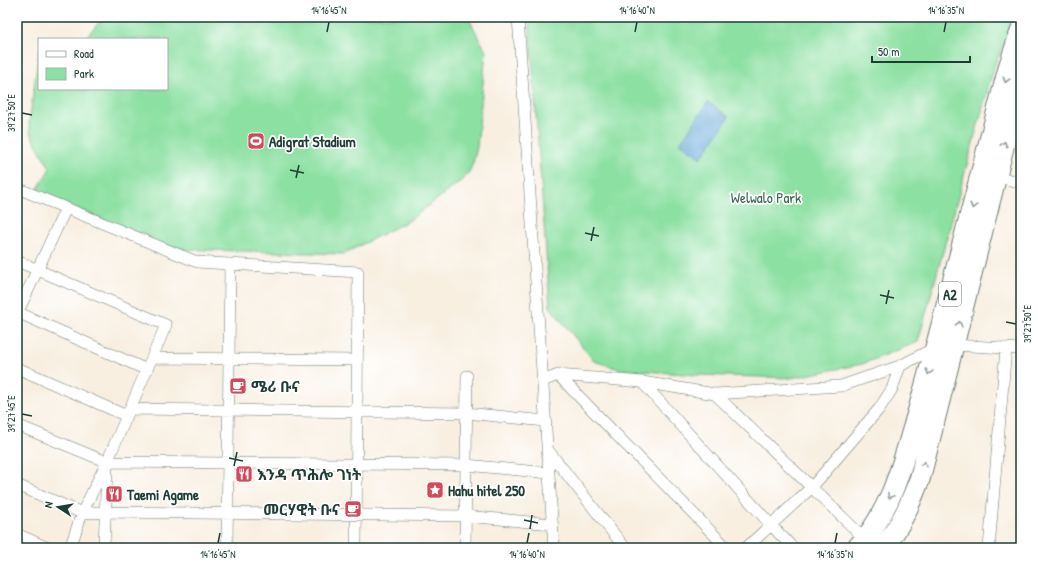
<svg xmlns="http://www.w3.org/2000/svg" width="1038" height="565" viewBox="0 0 1038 565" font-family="'Patrick Hand','Noto Sans Ethiopic',sans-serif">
  <rect width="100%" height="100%" fill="#fff"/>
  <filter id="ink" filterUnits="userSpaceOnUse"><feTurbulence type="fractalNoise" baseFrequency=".025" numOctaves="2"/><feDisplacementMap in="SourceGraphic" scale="8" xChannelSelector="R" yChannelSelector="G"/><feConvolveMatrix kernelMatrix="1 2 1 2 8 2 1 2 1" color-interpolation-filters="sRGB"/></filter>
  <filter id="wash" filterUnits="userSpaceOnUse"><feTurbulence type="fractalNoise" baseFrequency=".012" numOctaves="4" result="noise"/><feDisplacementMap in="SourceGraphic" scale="16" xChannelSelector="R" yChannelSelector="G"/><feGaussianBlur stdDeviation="0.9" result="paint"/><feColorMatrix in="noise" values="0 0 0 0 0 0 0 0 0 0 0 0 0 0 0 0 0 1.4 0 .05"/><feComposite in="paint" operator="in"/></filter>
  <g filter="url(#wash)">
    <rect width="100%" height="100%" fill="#f8efe1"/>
    <path fill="#8ce0a2" stroke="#568e6b" d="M104,17H468L486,51L477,147L473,163L469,172L462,180L410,220L343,254L176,249L36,192L50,168L31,135L29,124L39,50V89H167V39H84Z
      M529,17H1015L994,67L918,342L862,364L791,378L697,375L619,369L594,361L550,307Z"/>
    <path fill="#62a6d7" stroke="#407286" d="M708,102L729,117L701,158L680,143Z"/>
  </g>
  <g filter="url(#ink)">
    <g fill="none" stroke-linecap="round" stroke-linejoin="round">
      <g stroke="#6b7b71" stroke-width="12">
        <path id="street" d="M518,17L554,548
          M996,176L1021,183
          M17,188L197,262L358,272L356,548
          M17,261L166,325L107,462L82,513L70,548
          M17,312L147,370
          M17,314L66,208
          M152,358L357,360
          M17,368L127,416
          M558,375L727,548
          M543,381L558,375L642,382L715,394L841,386L900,366L936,347L954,345L1021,349
          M642,382L771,525L793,548
          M715,394L865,539
          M130,409L466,413L546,421
          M17,425L107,462L466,465L549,473
          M547,449L625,548
          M17,485L82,513L106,512L465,516L552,524
          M17,534L48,548
          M104,548L107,467
          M227,548L230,264
          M465,548L467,376
          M746,548L812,487L879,409L892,389L900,366
          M989,548L1006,348"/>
      </g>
      <g stroke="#6b7b71" stroke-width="22">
        <path id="highway" d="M857,548C892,512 904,458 918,411C928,375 938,340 947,303C968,224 989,145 1009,66L1021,30
          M883,548C901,526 910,504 920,478L1021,78"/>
      </g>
      <use href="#street" stroke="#fff" stroke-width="11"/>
      <use href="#highway" stroke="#fff" stroke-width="20"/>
    </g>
    <defs><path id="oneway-chevron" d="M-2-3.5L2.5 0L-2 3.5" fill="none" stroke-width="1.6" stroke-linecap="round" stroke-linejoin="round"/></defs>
    <g stroke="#8f9e9a">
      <use href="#oneway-chevron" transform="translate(1006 80) rotate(105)"/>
      <use href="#oneway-chevron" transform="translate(1004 144) rotate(-76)"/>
      <use href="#oneway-chevron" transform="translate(973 206) rotate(105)"/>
      <use href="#oneway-chevron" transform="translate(959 324) rotate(-76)"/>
      <use href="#oneway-chevron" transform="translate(929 372) rotate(106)"/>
      <use href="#oneway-chevron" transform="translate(924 464) rotate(-76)"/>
      <use href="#oneway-chevron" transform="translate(890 496) rotate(117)"/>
    </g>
  </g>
  <path fill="none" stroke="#1f3d34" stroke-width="1.5" d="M327,32L329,22M635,32L637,22M944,32L946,22M22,113L32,115M290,170L304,173M296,178L299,165M585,233L599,236M591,241L594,227M880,295L894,298M886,304L889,290M1006,322L1016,324M22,414L32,416M229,458L243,461M234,466L237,452M524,520L538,523M530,529L532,515M218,543L220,533M527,543L529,533M835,543L837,533"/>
  <defs>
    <g id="stadium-square" transform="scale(0.9)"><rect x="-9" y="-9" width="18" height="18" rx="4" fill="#d1495b" stroke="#fff"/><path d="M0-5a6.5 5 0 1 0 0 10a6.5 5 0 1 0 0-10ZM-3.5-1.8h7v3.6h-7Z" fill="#fff"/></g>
    <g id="cafe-square" transform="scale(0.9)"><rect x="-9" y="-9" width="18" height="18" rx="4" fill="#d1495b" stroke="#fff"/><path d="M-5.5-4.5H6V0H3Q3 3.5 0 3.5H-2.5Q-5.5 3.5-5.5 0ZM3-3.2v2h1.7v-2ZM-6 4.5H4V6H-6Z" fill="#fff"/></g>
    <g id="restaurant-square" transform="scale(0.9)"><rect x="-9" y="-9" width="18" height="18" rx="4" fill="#d1495b" stroke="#fff"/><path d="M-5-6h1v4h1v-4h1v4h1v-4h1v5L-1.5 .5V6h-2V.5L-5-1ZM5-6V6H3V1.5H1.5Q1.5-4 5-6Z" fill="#fff"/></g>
    <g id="sight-square" transform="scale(0.9)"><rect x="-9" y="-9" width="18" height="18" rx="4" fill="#d1495b" stroke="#fff"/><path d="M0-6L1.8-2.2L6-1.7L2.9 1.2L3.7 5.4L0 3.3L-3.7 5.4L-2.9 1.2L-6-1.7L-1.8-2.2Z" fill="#fff"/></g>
  </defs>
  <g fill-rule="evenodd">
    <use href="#stadium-square" x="256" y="141"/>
    <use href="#cafe-square" x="238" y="386"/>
    <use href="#restaurant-square" x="244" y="474"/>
    <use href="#sight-square" x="435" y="490"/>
    <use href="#restaurant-square" x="114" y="494"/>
    <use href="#cafe-square" x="353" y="509"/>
  </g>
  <g text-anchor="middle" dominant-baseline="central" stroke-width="3.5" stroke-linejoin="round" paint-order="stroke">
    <rect fill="#fff" stroke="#627771" stroke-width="1" x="939" y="282" width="22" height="24" rx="3"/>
    <g font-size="14" font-weight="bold" fill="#1f3d34">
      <text x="950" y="294">A2</text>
    </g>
    <g font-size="15" font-weight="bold" fill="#1f3d34" stroke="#fff" text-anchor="start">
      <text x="269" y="141">Adigrat Stadium</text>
      <text x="251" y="386">ሜሪ ቡና</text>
      <text x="257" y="474">እንዳ ጥሕሎ ገነት</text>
      <text x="448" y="490">Hahu hitel 250</text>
      <text x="127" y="494">Taemi Agame</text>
      <text x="340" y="509" text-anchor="end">መርሃዊት ቡና</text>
    </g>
    <g font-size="15" fill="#3a6650" stroke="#fff">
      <text x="766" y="197">Welwalo Park</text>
    </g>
  </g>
  <rect width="1038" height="565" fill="none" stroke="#fff" stroke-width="44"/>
  <rect x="38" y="38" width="130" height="52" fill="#ffffff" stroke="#a5b1ae"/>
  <rect x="46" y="51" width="20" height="6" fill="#ffffff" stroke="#a5b1ae"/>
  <text x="74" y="58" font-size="12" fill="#1f3d34">Road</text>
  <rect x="46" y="68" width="20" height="12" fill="#8ce0a2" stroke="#a5b1ae"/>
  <text x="74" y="78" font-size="12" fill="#1f3d34">Park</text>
  <g transform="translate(58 507) rotate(282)" stroke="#ffffff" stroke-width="3" paint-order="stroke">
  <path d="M0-3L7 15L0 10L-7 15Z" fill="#1f3d34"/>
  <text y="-6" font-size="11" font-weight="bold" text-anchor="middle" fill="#1f3d34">N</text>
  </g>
  <path d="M872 56v6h98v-6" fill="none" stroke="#1f3d34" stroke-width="2"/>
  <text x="878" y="56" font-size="12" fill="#1f3d34" stroke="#ffffff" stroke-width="3" paint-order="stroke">50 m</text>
  <rect x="22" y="22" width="994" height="521" fill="none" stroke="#1f3d34" stroke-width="1.5"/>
  <g font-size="10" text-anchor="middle" fill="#1f3d34">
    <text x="329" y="14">14°16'45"N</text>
    <text x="637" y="14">14°16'40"N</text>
    <text x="946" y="14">14°16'35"N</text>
    <text transform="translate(11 113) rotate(-90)" y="4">39°27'50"E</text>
    <text transform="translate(1027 324) rotate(-90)" y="4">39°27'50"E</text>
    <text transform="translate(11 414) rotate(-90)" y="4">39°27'45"E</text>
    <text x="218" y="558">14°16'45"N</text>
    <text x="527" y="558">14°16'40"N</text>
    <text x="835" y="558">14°16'35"N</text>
  </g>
</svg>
